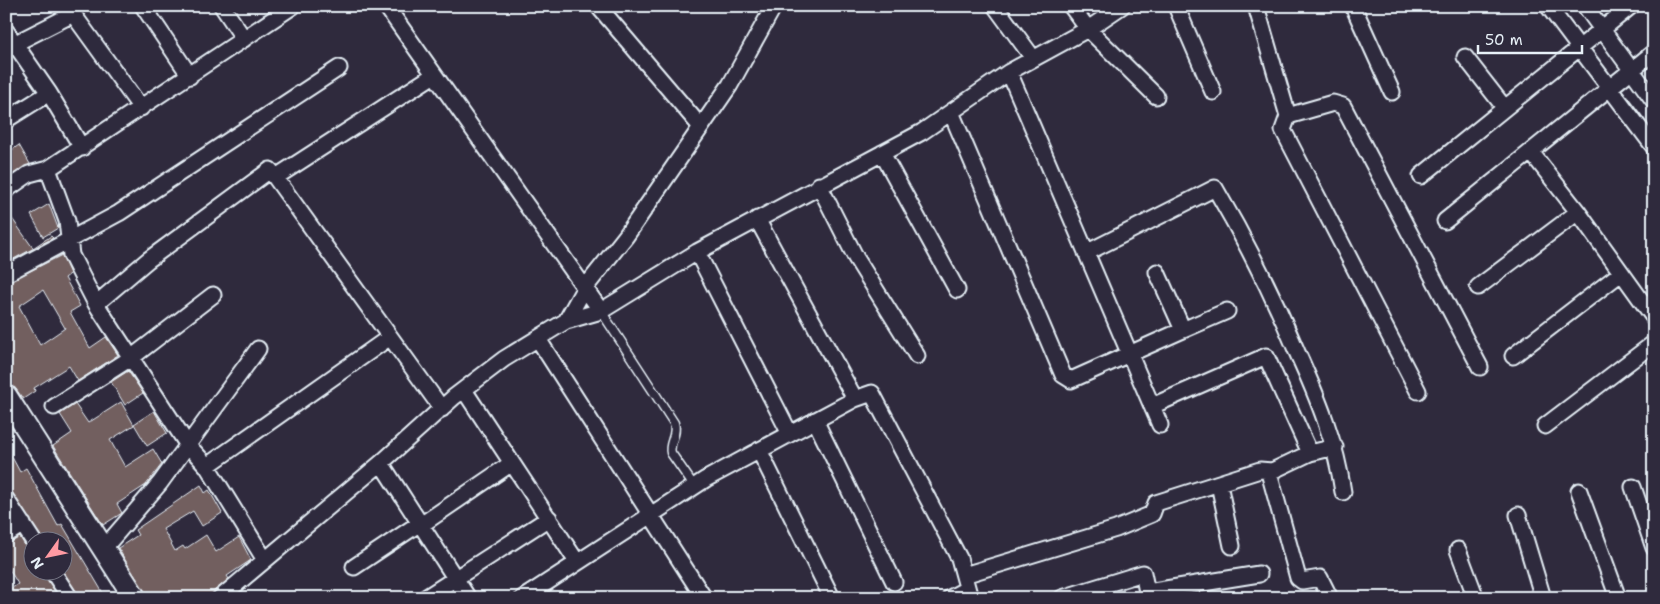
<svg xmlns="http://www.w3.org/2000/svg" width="1660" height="604" viewBox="0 0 1660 604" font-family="'Shantell Sans',sans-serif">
  <rect width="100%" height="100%" fill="#2f2a3d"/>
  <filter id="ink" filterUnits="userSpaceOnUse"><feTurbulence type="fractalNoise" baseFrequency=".02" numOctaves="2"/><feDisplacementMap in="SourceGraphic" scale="10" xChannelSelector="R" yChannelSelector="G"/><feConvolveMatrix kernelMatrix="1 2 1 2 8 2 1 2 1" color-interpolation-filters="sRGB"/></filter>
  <g filter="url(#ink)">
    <path fill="#725e5f" stroke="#e8f1f8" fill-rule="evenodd" d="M19,145L30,164L9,177L6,173V154Z
      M49,204L58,228L43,237L31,215Z
      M6,210L33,248L51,236L53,238L6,263Z
      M62,255L70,274L65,278L80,306L70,312L90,348L106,337L118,355L78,381L69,366L34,388L35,391L23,399L16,389L6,384V283ZM43,290L65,328L40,345L19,306Z
      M128,371L143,393L125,405L111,382Z
      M121,402L134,425L110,440L125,467L153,449L162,464L146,485L117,504L122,513L103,525L53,446L72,433L60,414L75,404L88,423Z
      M154,411L167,433L147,446L134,424Z
      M6,446L20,472L26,468L58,526L62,524L106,598H79L62,569V542H43L6,483Z
      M201,485L205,493L209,490L222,513L202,526L193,511L163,529L175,551L183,546L185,549L206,535L216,552L239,537L251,560L227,576L229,579L214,591L211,598H147L118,548L138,535L135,530Z
      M20,537L26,547L32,551V572H44L59,598H6V592L18,584L6,564V544Z"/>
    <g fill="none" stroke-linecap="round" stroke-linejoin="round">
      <g stroke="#e8f1f8" stroke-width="11">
        <path id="lane" d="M601,311L674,423C678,435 668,443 671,453L694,486"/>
      </g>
      <g stroke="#e8f1f8" stroke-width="19">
        <path id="street" d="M143,6L190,76
          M222,6L244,39
          M386,6L601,311L697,252L922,132L1009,72L1088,29L1122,6
          M598,6L701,127
          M995,6L1033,58
          M1071,6L1088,29L1156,96
          M1176,6L1213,92
          M1256,6L1288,116L1283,130L1418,391
          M1353,6L1392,92
          M1548,6L1654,147
          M1585,6L1654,101
          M6,31L49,93L82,148
          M6,48L73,14L141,108
          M1465,57L1504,107
          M1009,72L1160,425
          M951,112L1063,375L1071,380L1183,330L1157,272
          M1288,116L1333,103L1343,106L1480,367
          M6,120L49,93
          M1531,152L1578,212L1654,318
          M882,153L957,290
          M48,169L67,221L71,255L96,304L187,444L207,466L265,560
          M1421,176L1631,6
          M276,177L434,75
          M819,185L856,258L917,356
          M6,190L29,174L48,169L293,6
          M1445,221L1654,52
          M697,252L790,434
          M1086,253L1215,188C1246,241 1273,295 1297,352C1318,398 1336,442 1343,492
          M6,274L119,213L339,68
          M1478,287L1578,212
          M96,304L148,260L270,170L442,409
          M566,321L601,311
          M1183,330L1227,311
          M538,339L704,598
          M1513,356L1621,273
          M464,390L577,562
          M855,399L872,393L959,558L970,598
          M1152,406L1266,356L1310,453
          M54,407L131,358L213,295
          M815,420L894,582
          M1545,426L1654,343
          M759,450L832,598
          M381,463L468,598
          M207,466L390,337
          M1272,471L1270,476L1298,578L1302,581L1320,578L1330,598
          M1219,484L1232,546
          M1633,487L1654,548
          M1579,491L1618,598
          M6,499L34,542
          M1518,515L1543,598
          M421,525L512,463
          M6,535L23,524
          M104,548L160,483L258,349
          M1458,550L1476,598
          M354,567L420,523
          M53,572L70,598
          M964,575L1116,529L1152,514L1156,503L1260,470L1272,471L1310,453L1335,447
          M220,598L381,463L454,397L504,359L566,321L584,289L626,236L730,85L774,6
          M425,598L549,518
          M523,598L706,479L855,399L757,219
          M950,598L967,589
          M1062,598L1143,573L1147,592L1259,574"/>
      </g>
      <g stroke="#e8f1f8" stroke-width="25">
        <path id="secondary" d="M6,396L135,598"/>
      </g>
      <use href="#lane" stroke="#2f2a3d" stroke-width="8"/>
      <use href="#street" stroke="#2f2a3d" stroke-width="15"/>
      <use href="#secondary" stroke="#2f2a3d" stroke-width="21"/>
    </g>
  </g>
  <rect width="1660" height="604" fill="none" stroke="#2f2a3d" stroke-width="25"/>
  <rect x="12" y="12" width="1635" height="579" fill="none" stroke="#e8f1f8" stroke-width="2" filter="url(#ink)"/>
  <g transform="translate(48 556) rotate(237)"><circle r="24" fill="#2f2a3d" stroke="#797a88"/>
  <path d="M0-4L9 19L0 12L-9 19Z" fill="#ff9aa2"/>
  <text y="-8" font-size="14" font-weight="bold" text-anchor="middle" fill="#e8f1f8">N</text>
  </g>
  <path d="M1478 45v8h104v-8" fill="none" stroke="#e8f1f8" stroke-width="2.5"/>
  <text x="1485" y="45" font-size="15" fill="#e8f1f8" stroke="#2f2a3d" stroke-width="4" paint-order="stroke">50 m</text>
</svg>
